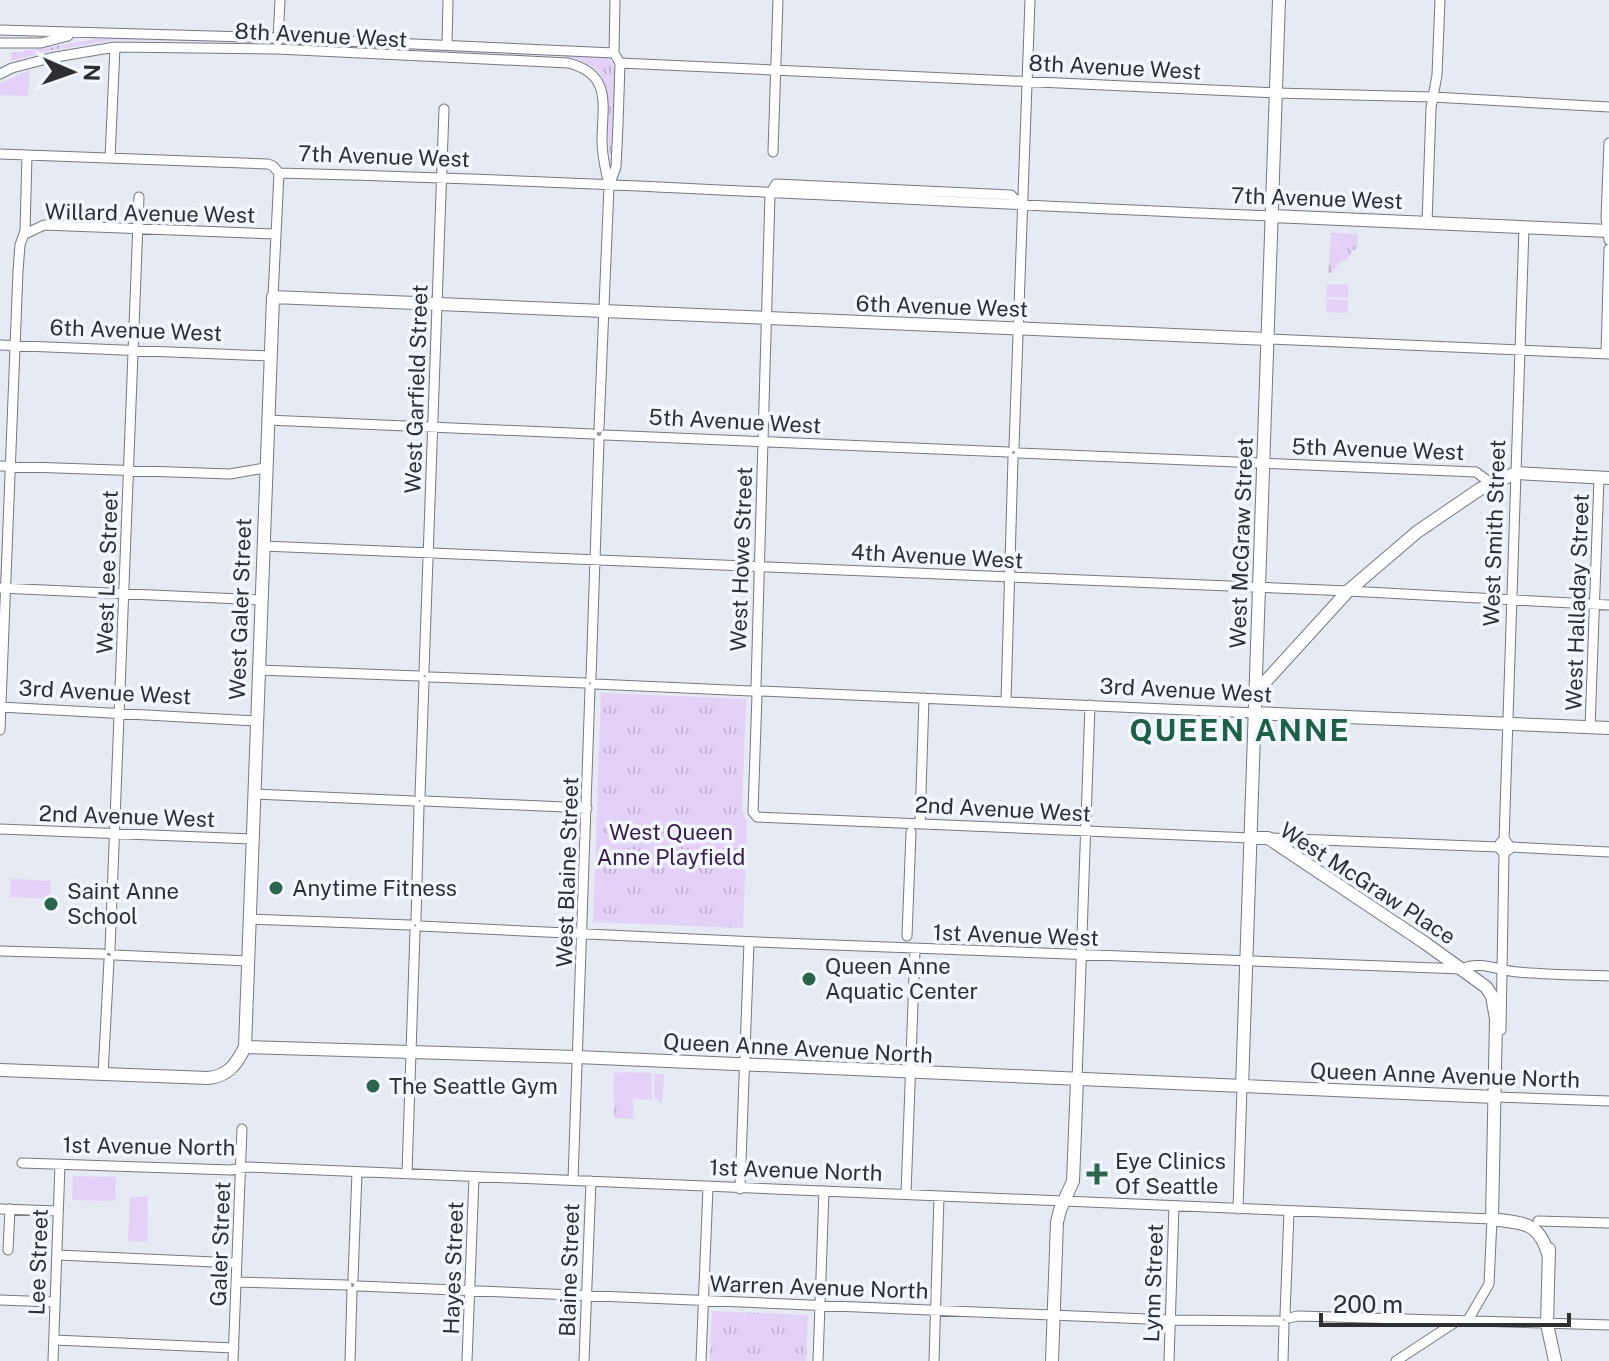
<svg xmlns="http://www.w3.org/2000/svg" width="1609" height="1361" viewBox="0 0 1609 1361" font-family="'Public Sans',sans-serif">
  <defs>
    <pattern id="park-tufts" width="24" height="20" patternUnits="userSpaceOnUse" patternTransform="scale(2)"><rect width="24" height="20" fill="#e4d1f8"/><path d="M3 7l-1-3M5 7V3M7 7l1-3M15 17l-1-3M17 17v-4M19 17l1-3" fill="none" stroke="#c4b4d5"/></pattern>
  </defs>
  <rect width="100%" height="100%" fill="#e6eaf2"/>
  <path fill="#e4d1f8" d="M30,70L28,96L0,95V83Z
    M1327,284L1349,285L1348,298L1327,297Z
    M1327,299L1348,300V313L1326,312Z
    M11,879L51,881L50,899L10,897Z
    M614,1072L652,1073V1100L613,1098Z
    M654,1074H664L662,1104L654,1097Z
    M73,1176L116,1177L115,1201L72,1200Z
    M130,1197H148L147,1242L128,1241Z"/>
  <path fill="url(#park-tufts)" d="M113,36L273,42V43L114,40L53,50L11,61L12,53Z
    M286,42L609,57L616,71L613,160H611C600,113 630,64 559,56L285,45Z
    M1331,233L1358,234L1357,250H1353L1347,260L1340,262L1331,273H1328Z
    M601,693L746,699L742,810L747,822L743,928L593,922Z
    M614,1098L633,1099V1119L614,1118Z
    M712,1311L808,1315L806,1361H710Z"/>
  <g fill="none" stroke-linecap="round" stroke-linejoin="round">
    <g stroke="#757980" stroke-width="11">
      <path id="street" d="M0,30L278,38L614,53
        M278,41L280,0
        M0,43H41L68,36
        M447,45L448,0
        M620,63L1276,93L1433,97L1609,107
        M0,74L12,68L50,58L115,47L277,49L568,63C613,74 602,106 602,141C602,157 606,171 609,186L599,428
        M1609,143L1606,218L1609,240
        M773,152L778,0
        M0,154L268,164L273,166L279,173C610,181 941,203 1272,216
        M110,158L115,47
        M609,186L616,167L618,125L620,63L614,53L615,0
        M770,194L776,184L1011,195L1022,207
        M1427,223L1431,108L1437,75L1440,0
        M25,234L44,225L276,234
        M273,297L279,173
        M1268,339L1609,354
        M0,345L270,356
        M1606,354L1609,249
        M267,420L593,434
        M605,435L1008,452
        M1014,447L1030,0
        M1019,453L1476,472L1492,484
        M0,466L230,474L265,468
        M263,546L1348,591L1609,605
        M0,588L261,600
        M258,670L419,676
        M424,671L444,109
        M430,677L585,683
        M591,678L599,440
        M595,684L751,691
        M756,686L770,194
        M760,691L1255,713
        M757,695L753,812L757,817L1251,838
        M1006,701L1013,458
        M0,707L256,721
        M1590,728L1599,478
        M0,730L18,271L20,245L25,231L27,155
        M254,794L414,801
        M420,796L424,681
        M425,801L587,808
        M920,823L924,698
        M0,829L252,839
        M1271,838L1498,847
        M1504,841L1524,227
        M1511,847L1609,852
        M250,919L410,925
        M416,920L419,806
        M420,926L757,942L1462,969C1479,960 1500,971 1518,972C1548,975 1579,975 1609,976
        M907,936L911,832
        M110,949L139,197
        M0,951L103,954
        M115,955L248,961
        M1501,1030L1504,853L1498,847L1501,842L1505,840L1511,848L1504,853
        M103,1075L109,960
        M1077,1080L1090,705
        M1495,1097L1609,1101
        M22,1163L231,1170L248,1167L1492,1219L1489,1284L1468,1320
        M407,1174L415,931
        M573,1180L590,689
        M740,1189L749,942
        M906,1194L915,949
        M0,1209L58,1211
        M1238,1209L1242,1087
        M1538,1221L1609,1223
        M8,1250L10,1209
        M57,1255L237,1263
        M353,1279L357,1172
        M236,1282L347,1285
        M358,1286L1170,1320L1279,1321
        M0,1300L54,1302
        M1285,1315L1289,1212
        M1289,1318L1298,1316L1609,1325
        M54,1340L234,1348
        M53,1361L60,1164
        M233,1361L242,1129
        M350,1361L352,1291
        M467,1361L474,1177
        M584,1361L591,1181
        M701,1361L708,1187
        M818,1361L824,1191
        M934,1361L939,1197
        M1169,1361L1174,1206
        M1283,1361L1284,1325
        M1396,1361L1457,1321"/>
    </g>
    <g stroke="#757980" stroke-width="14">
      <path id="secondary" d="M1272,216L1609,231
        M1256,692L1348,591L1417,532L1480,489L1516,473L1609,478
        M1255,713L1609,728
        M1251,838H1268L1425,943L1486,987L1492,996L1496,1019L1492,1219C1525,1224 1539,1221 1549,1257
        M245,1047L577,1057L1495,1097
        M0,1070L208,1078C228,1076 236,1065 245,1047L273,297L1268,339
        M1242,1087L1279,0
        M1549,1249L1547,1324L1555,1361
        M1052,1361L1057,1222L1060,1210L1073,1181L1077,1080"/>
    </g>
    <use href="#street" stroke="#fff" stroke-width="9"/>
    <use href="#secondary" stroke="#fff" stroke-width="12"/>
  </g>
  <g fill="#2d644c" stroke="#f3f7ff" stroke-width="3">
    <circle cx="276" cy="888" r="8"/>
    <circle cx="51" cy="904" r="8"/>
    <circle cx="809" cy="979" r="8"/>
    <circle cx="373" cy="1086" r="8"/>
    <path d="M1093 1162h8v8h8v8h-8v8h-8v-8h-8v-8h8z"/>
  </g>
  <g text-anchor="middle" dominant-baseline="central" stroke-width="7" stroke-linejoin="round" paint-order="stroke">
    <g font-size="22" fill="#2d2f32" stroke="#f3f7ff">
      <text transform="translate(321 35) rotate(3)">8th Avenue West</text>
      <text transform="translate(1115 67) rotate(3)">8th Avenue West</text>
      <text transform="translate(384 156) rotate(2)">7th Avenue West</text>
      <text transform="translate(1317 198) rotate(2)">7th Avenue West</text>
      <text transform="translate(150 213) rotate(1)">Willard Avenue West</text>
      <text transform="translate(942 306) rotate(2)">6th Avenue West</text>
      <text transform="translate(136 330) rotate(2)">6th Avenue West</text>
      <text transform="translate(416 389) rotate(-88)">West Garfield Street</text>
      <text transform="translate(735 421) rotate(3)">5th Avenue West</text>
      <text transform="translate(1378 449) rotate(2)">5th Avenue West</text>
      <text transform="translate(1494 533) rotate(-88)">West Smith Street</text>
      <text transform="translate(1241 543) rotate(-88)">West McGraw Street</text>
      <text transform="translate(937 556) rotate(3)">4th Avenue West</text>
      <text transform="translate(741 559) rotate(-88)">West Howe Street</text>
      <text transform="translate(107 572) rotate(-88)">West Lee Street</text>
      <text transform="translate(1577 602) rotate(-88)">West Halladay Street</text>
      <text transform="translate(240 609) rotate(-88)">West Galer Street</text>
      <text transform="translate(1186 690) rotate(3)">3rd Avenue West</text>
      <text transform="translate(105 692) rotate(3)">3rd Avenue West</text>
      <text transform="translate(1003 809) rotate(3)">2nd Avenue West</text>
      <text transform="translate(127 816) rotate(2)">2nd Avenue West</text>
      <text transform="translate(567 872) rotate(-88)">West Blaine Street</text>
      <text transform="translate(1368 883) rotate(33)">West McGraw Place</text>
      <text transform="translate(1016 935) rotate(2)">1st Avenue West</text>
      <text transform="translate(798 1048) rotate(3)">Queen Anne Avenue North</text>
      <text transform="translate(1445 1075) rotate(2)">Queen Anne Avenue North</text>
      <text transform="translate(149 1146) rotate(1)">1st Avenue North</text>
      <text transform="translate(796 1170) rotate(2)">1st Avenue North</text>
      <text transform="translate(220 1244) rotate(-88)">Galer Street</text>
      <text transform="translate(38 1262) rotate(-88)">Lee Street</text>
      <text transform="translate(453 1268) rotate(-88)">Hayes Street</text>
      <text transform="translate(569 1270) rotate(-88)">Blaine Street</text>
      <text transform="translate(1153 1283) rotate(-88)">Lynn Street</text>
      <text transform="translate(819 1287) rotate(2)">Warren Avenue North</text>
    </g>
    <g font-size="22" fill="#371b4e" stroke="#f3f7ff">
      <text x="671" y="832">West Queen<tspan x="671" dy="25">Anne Playfield</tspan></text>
    </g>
    <g font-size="22" fill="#2d2f32" stroke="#f3f7ff" text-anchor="start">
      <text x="292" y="888">Anytime Fitness</text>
      <text x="67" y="891">Saint Anne<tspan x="67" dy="25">School</tspan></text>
      <text x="825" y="966">Queen Anne<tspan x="825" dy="25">Aquatic Center</tspan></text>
      <text x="389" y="1086">The Seattle Gym</text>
      <text x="1115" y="1161">Eye Clinics<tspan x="1115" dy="25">Of Seattle</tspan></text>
    </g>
    <g font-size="30" font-weight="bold" letter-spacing="2" fill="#1e6046" stroke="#f3f7ff">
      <text x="1240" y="730">QUEEN ANNE</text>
    </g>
  </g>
  <g transform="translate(72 72) rotate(92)" stroke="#f3f7ff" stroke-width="6" paint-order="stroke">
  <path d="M0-6L14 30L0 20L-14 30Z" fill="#2d2f32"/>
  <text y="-12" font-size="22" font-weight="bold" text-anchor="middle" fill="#2d2f32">N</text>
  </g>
  <path d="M1321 1313v12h248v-12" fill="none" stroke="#2d2f32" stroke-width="4"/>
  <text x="1333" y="1313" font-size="24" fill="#2d2f32" stroke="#f3f7ff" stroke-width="6" paint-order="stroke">200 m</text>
</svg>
